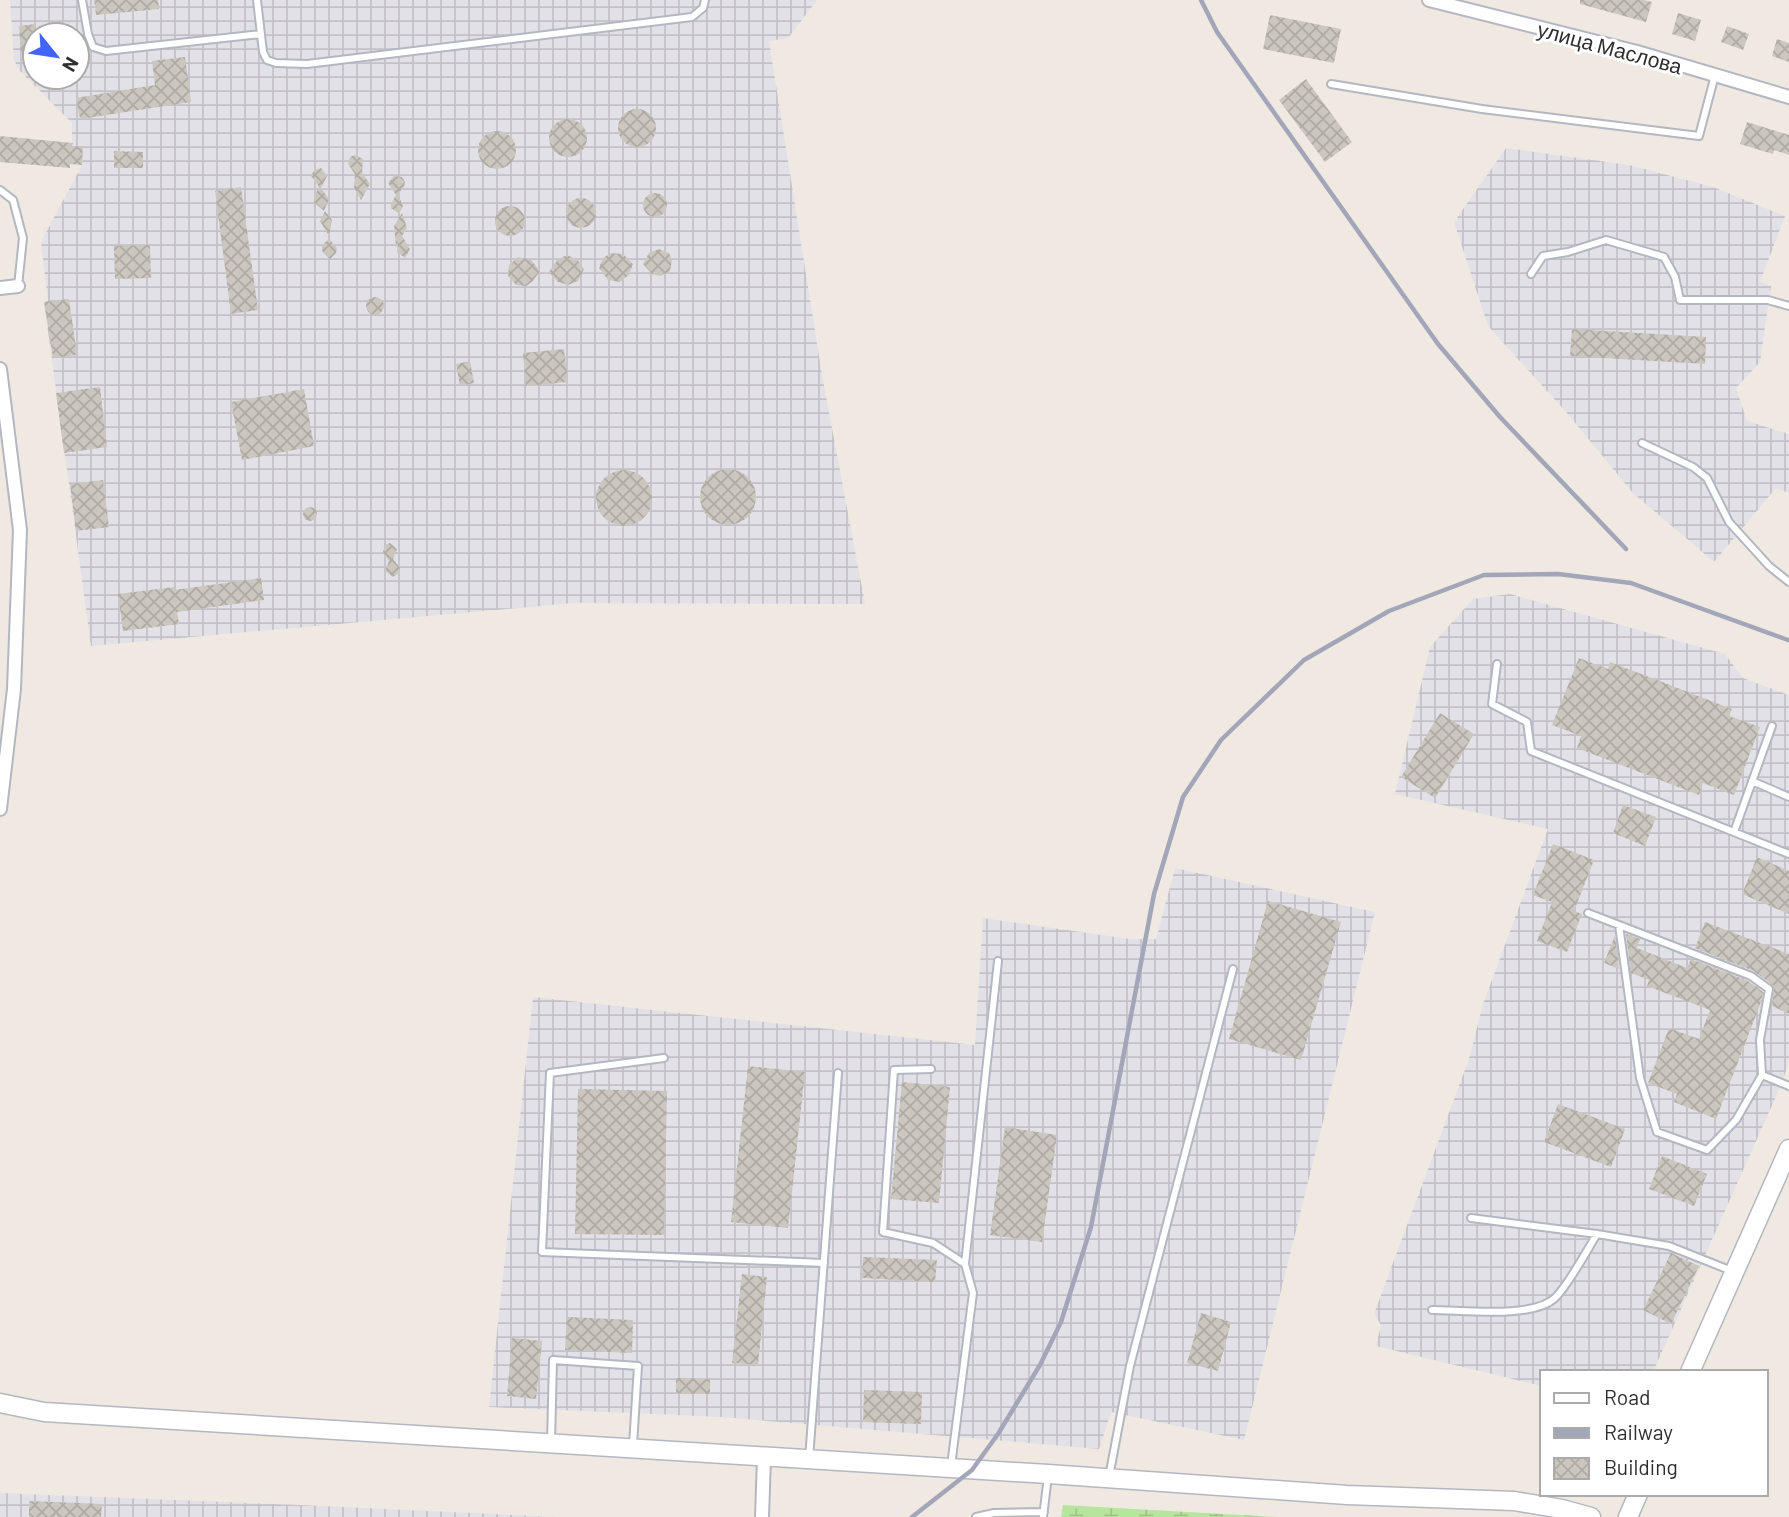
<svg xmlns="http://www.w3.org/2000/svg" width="1789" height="1517" viewBox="0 0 1789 1517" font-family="Barlow,sans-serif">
  <defs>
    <pattern id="industrial-grid" width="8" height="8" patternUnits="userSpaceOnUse" patternTransform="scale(1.75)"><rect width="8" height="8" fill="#e3e1e8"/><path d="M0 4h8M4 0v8" fill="none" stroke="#c3c1c7"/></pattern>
    <pattern id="wetland-marsh" width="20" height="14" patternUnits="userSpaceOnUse" patternTransform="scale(1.75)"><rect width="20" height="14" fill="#b6e59e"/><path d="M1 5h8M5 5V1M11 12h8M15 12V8" fill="none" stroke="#9dc588"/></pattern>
    <pattern id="building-cross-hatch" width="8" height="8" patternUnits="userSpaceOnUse" patternTransform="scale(1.75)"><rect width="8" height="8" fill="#cbc7bf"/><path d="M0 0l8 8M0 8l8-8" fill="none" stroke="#afaba4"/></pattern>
  </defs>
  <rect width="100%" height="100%" fill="#efe9e1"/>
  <path fill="url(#industrial-grid)" fill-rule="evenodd" d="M10,0H817L788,38L769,41L822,375L865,604L574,603L91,646L44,302L48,301L41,242L82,165L83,148L72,146V123L20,71L14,60ZM35,35H77V77H35Z
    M1506,148L1629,165L1713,187L1785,216L1760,282L1771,286L1760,362L1736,388L1747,421L1789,434V493L1776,488L1714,562L1633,493L1567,413L1488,326L1454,222Z
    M1510,594L1725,654L1743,678L1789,695V1060L1782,1083L1653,1372H1542V1386L1376,1346L1381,1325L1374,1314L1469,1059L1483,1004L1548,829L1395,794L1430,647L1473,599Z
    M1175,868L1375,912L1244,1440L1111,1412L1099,1449L722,1417L489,1407L533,997L975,1045L983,918L1130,939H1156Z
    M0,1493L299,1505L557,1517H0Z"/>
  <path fill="url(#wetland-marsh)" d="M1063,1505L1277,1517H1061Z"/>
  <path fill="url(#building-cross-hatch)" d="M94,0H158L159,9L96,15Z
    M1580,0H1644L1652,2L1646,22L1580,4Z
    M1678,13L1701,20L1695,41L1672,34Z
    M1270,15L1341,29L1334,63L1263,49Z
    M35,24V56L21,57L19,26Z
    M1727,26L1749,34L1743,50L1721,42Z
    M1777,39L1789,43V62L1772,56Z
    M185,57L191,102L80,119L76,98L155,85L152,61Z
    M1306,79L1352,142L1325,162L1279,100Z
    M618 128a19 19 0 1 1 38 0a19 19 0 1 1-38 0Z
    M549 138a19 19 0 1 1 38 0a19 19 0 1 1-38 0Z
    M1747,122L1789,135V155L1774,150L1773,154L1740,144Z
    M478 150a19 19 0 1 1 38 0a19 19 0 1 1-38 0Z
    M0,136L73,143L72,146L83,147L82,165L70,164V168L0,162Z
    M114,151L143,152V168H114Z
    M355,155L363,159L362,173L370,184L361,200L354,188L355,174L348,164L350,157Z
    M321,168L327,176L321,188L329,199L324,211L314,202V197L319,187L311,176L314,170Z
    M394,176L402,177L405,182L404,187L398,194L403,206L399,214L391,208V204L396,195L388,183Z
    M241,187L258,310L231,314L215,191Z
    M643 205a12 12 0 1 1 24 0a12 12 0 1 1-24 0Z
    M566 213a15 15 0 1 1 30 0a15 15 0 1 1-30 0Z
    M495 221a15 15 0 1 1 30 0a15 15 0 1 1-30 0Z
    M325,211L332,220L329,236L320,221Z
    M402,213L407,228L402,236L410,249L405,258L397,252L398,243L396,246L394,226Z
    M329,239L337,248L336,253L330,259L322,251V245Z
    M150,245L151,278L115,279L114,246Z
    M659,249L669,253L672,260L670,271L660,276L652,274L643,264L649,253Z
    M611,253L623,254L633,264L629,275L620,282L608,280L599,268L603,258Z
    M567,255L578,260L584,269L578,281L568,285L558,282L549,272L558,259Z
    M518,257L531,260L540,271L532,282L526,286L516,285L508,276L509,265Z
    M366 306a9 9 0 1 1 18 0a9 9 0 1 1-18 0Z
    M69,299L77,355L53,358L44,302Z
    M1572,329L1706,337L1705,364L1570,356Z
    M564,349L568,382L526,386L523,353Z
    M470,361L474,383L460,386L456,364Z
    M100,387L107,447L64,453L56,393Z
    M304,389L314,446L242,460L231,402Z
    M700 497a28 28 0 1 1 56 0a28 28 0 1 1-56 0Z
    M596 498a28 28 0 1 1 56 0a28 28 0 1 1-56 0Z
    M103,480L109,527L76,531L70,484Z
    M303 514a7 7 0 1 1 14 0a7 7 0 1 1-14 0Z
    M390,543L397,549L393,559L400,568L399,573L393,577L385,571L389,561L383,552L385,545Z
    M261,578L264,600L177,612L179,624L123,631L118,594L174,587V590Z
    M1579,658L1608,669L1610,662L1732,709L1729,716L1760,727L1734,795L1703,783L1699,795L1577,748L1581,736L1552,725Z
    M1440,713L1474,734L1435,798L1401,777Z
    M1623,805L1656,817L1645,846L1613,833Z
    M1553,844L1594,860L1574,911L1582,914L1567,952L1537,941L1552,902L1533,895Z
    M1757,857L1789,871V914L1742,894Z
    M1268,901L1341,922L1301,1060L1229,1039Z
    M1705,922L1789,954V1014L1772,1006L1774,986L1754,971L1695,948Z
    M1626,934L1640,939L1637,948L1687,968L1691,959L1748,981L1763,992L1761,1002L1716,1119L1674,1102L1677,1094L1648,1083L1669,1028L1699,1039L1710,1010L1647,986L1649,980L1631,973Z
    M1615,935L1619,969L1604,963Z
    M748,1066L805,1072L788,1228L731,1222Z
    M902,1082L950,1087L939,1203L891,1199Z
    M578,1089L667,1091L664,1235L575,1234Z
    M1558,1104L1625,1129L1611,1167L1544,1142Z
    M1005,1127L1057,1135L1042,1242L990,1235Z
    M1662,1156L1707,1174L1694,1206L1649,1189Z
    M1671,1253L1699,1266L1671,1324L1643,1310Z
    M863,1257L937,1260L935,1282L862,1278Z
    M742,1274L767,1277L758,1365L732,1363Z
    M1201,1313L1231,1322L1218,1371L1187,1363Z
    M567,1317L633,1320L632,1353L565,1350Z
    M512,1338L542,1341L536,1399L507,1396Z
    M676,1378L710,1379V1394L676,1393Z
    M864,1390L922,1392L921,1424L863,1422Z
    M29,1501L102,1504L101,1517H29Z"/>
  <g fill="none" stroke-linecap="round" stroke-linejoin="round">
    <g stroke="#b4b7c1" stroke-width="10">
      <path id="service" d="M82,0L88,34L93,47L106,51L261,34
        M257,0L263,52L267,60L276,63L307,64L692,17L703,8L705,0
        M1331,84L1482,109L1699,136L1715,75
        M0,190L13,200L23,238L18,286
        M1531,274L1543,256L1568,252L1606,240L1664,257L1675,277L1680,300H1768L1789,306
        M1642,443L1693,467L1707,478L1729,522L1769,566L1789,582
        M1497,664L1492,704L1527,722L1531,751L1789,854
        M1752,781L1789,797
        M1734,832L1772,726
        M1588,913L1751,976L1769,989L1760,1040L1762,1075L1789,1086
        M1619,925L1640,1078L1657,1132L1707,1150L1736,1120L1762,1075
        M664,1058L550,1073L542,1252L824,1263
        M931,1069L894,1070L883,1232L933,1243L965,1264
        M1471,1218L1597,1234L1669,1246L1732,1271
        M1432,1310C1463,1310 1532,1319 1555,1298C1569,1284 1586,1252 1597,1234
        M551,1443L553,1360L638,1366L633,1445
        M809,1459L838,1073
        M951,1466L973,1293L965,1264L998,961
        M1109,1477L1130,1366L1233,969
        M976,1517L994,1513L1044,1512
        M1043,1517L1048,1476"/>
    </g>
    <g stroke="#b4b7c1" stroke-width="16">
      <path id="minor" d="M1429,0L1637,52L1789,97
        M0,288L18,286
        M0,369L20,530L14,689L0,809
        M762,1517L764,1457"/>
    </g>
    <g stroke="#b4b7c1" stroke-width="21">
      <path id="secondary" d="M1690,1372L1789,1149
        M0,1403L44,1412L1048,1474L1347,1495L1514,1501L1562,1509L1591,1517
        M1628,1517L1638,1494"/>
    </g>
    <use href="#service" stroke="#fff" stroke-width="6"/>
    <use href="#minor" stroke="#fff" stroke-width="12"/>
    <use href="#secondary" stroke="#fff" stroke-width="18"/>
    <path stroke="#a3a6b8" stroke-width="4.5" d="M1201,0L1217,32L1438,344L1500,417L1626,549
      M912,1517L972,1470L998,1434L1040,1365L1061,1322L1091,1227L1154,894L1183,797L1221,740L1304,660L1389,611L1484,575L1558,574L1631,583L1788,640"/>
  </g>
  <g text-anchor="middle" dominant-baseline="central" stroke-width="6" stroke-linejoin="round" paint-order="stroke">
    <g font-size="21" fill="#2e2e2e" stroke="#fff">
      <text transform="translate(1610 47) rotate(15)">улица Маслова</text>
    </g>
  </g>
  <rect x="1540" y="1370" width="228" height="126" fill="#ffffff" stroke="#ababab" stroke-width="2"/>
  <rect x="1554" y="1393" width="35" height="10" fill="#ffffff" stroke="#ababab" stroke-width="2"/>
  <text x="1604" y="1405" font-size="21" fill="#2e2e2e">Road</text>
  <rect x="1554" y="1428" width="35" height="10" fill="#a3a6b8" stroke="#ababab" stroke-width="2"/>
  <text x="1604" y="1440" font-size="21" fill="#2e2e2e">Railway</text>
  <rect x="1554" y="1458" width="35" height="21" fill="url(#building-cross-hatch)" stroke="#ababab" stroke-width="2"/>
  <text x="1604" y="1475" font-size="21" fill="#2e2e2e">Building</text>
  <g transform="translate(56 56) rotate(120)"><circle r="33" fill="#ffffff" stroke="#ababab" stroke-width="2"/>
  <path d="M0-5L12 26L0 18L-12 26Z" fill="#4264fb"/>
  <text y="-10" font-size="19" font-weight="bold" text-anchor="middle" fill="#2e2e2e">N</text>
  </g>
</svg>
